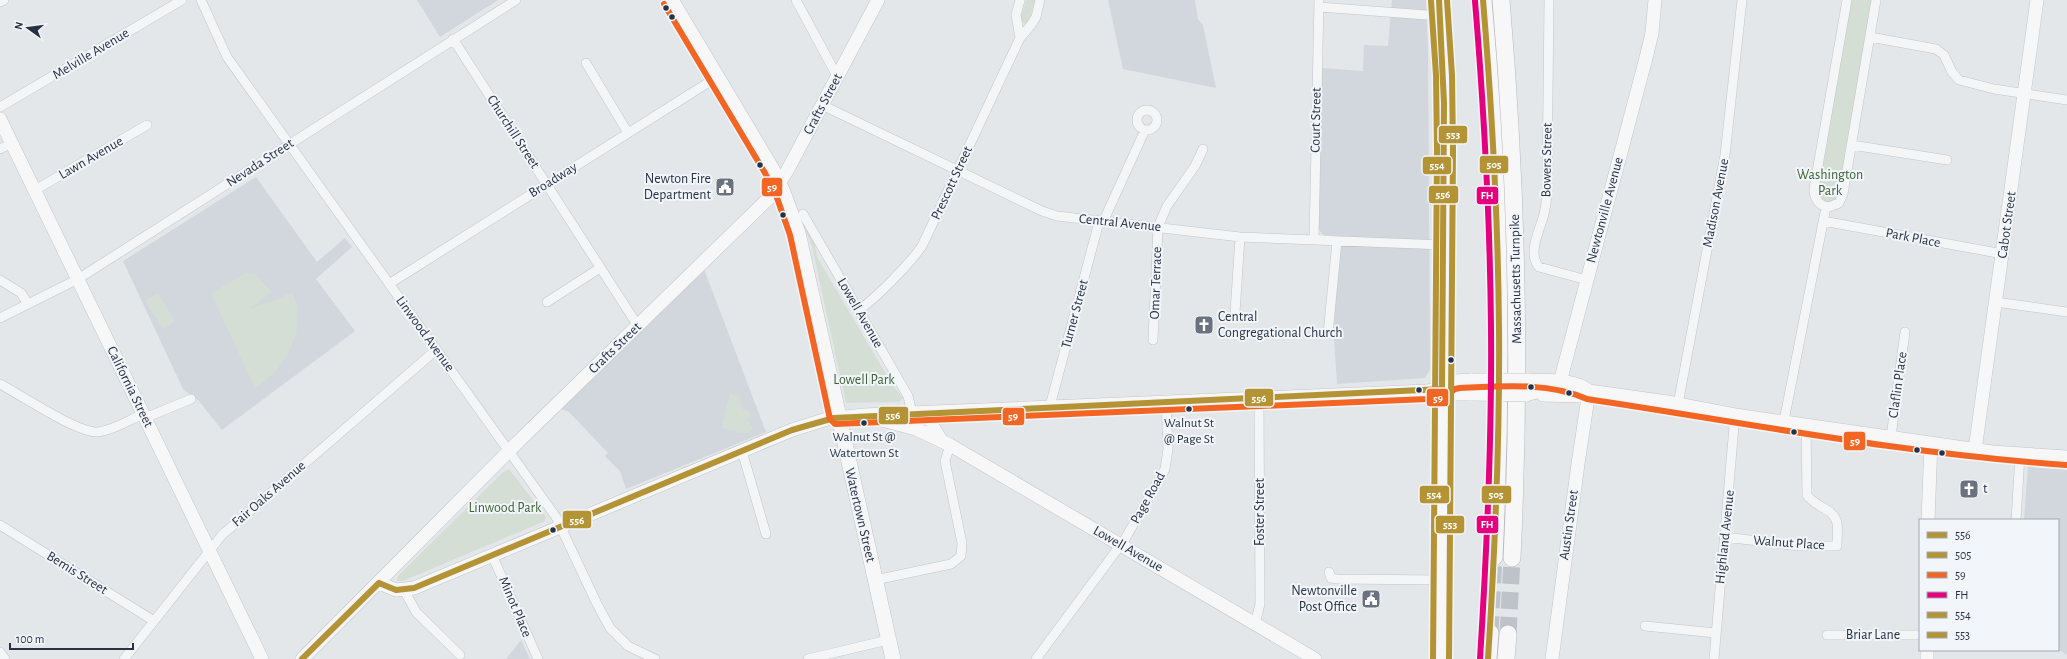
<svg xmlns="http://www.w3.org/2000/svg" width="2067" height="659" viewBox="0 0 2067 659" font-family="'Alegreya Sans',sans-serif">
  <rect width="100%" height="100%" fill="#e4e7ea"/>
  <path fill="#d2d6dd" d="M417,0H498L440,37Z
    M1108,0H1195L1198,19L1203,25L1216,88L1123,69Z
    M1392,0H1426L1428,50L1430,370L1425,378L1337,384L1334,338L1336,246L1321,233L1318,226L1322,68L1363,71L1364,45L1388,46Z
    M256,177L317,262L345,238L352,247L316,279L355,331L222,430L199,401L183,389L123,261Z
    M704,269L766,432L626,489L620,471L605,456L608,453L569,412L561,409Z
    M2028,466L2067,467V655L2058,649V520H2024Z
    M521,640L530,659H506Z"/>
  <path fill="#d4ded4" d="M1026,0H1035L1029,21L1025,24L1020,20Z
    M1847,0H1876L1842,199L1824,206L1814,189Z
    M801,218L815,244L817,257L893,386L903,398L899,402L846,403L812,247Z
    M245,273L255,274L272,292L249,309L278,299L292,292C310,326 285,371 255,388L211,294Z
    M158,293L175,321L163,329L145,301Z
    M730,393L740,397L743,410H748L752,415L747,418L753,429L749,433H737V431L721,428Z
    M509,469L546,517L545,521L403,581H397L398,576L503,472Z"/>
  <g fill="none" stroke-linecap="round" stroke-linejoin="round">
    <path stroke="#bec3c9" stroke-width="17" stroke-dasharray="17 8" stroke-linecap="butt" d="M1490,633L1494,557
      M1508,634L1512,558"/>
    <g stroke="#c2c5c8" stroke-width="10">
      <path id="street" d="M201,0L227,57L556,517L597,604L610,628L628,646L655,659
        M796,0L837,76
        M1020,0L1016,15L1020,38
        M1549,0L1547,190C1547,198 1546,206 1544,214C1540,230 1527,253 1539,267L1587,280
        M1847,0L1814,189C1814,199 1819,206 1829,207L1839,203L1843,194L1876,0
        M0,2L4,0
        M1319,7L1440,16
        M1870,37L1936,49L1944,55L1952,72L1959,80L1994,89L2067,100
        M453,39L638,326
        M586,63L628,133
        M822,105L1042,211L1057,216L1240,237L1444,245
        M0,107L182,0
        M1137 120a10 10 0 1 1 20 0a10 10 0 1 1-20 0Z
        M1852,145L1947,160
        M0,149L12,143
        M35,190L147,125
        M803,214L908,396L912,413
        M1823,221L2003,254
        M1103,222L1145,130
        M1314,240L1319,0
        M0,280L21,293L28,304
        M389,284L717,77
        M547,302L600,268
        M1996,302L2067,312
        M858,310C873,302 912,261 922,246L1020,38L1031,25L1036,17L1040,0
        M1235,313L1240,237
        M0,318L78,279L516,0
        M1328,334L1337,241
        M1153,340L1158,227L1167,206L1195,166L1203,149
        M0,384C21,395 77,433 98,432C114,430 129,420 143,414
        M1678,404L1725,155L1742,0
        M1050,406L1099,222
        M145,418L191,399
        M1784,421L1826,207
        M1891,437L1905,332
        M742,451L766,534
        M2016,520L2020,455
        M0,525L154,621
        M1725,537L1799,546H1837C1837,538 1838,530 1837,523C1834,508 1814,507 1807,495L1806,424
        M492,555L538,659
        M1329,572L1331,578L1337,579L1443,580
        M875,580L951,564L961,556L962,543L945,461L950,445
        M404,590L416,612L460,655
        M1255,624L1260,604L1259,399
        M1645,626L1716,633
        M1827,635H1920
        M0,652L5,659
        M124,659L222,535L436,350
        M808,659L888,640
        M1036,659L1125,539L1165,469L1168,449L1166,401
        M1714,659L1735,415"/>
    </g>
    <g stroke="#c2c5c8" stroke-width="14">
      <path id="secondary" d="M1439,0C1449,100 1444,201 1443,301C1442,421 1444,540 1441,659
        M0,119L262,659
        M1527,380C1545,381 1575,378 1589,391L1667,402L1735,415L1992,452L2067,457
        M1442,389L1453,394H1471
        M1526,395C1538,390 1551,393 1560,382L1646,58L1652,33L1655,0
        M1543,395L1580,396L1589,391
        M931,413L933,427L941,440
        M878,419L916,429L950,445L1315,659
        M1975,450L2037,0
        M1928,520L1931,443
        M379,583L396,590L414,588L792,430L827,419L864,415L1427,391L1442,389L1454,381L1472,380
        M302,659L522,438L770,197L787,171L878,0
        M1552,659L1578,464L1589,391
        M1927,659V650"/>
    </g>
    <g stroke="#c0c3c7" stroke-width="16">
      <path id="primary" d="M671,0L772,169L783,192L798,233L893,659"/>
    </g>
    <g stroke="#b6b9be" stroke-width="18">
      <path id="highway" d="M1483,0C1500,185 1503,371 1494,557
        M1501,0C1517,186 1521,372 1512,558
        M1488,659L1490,633
        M1506,659L1508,634"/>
    </g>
    <use href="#street" stroke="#f3f5f6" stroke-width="9"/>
    <use href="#secondary" stroke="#f7f7f8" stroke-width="13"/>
    <use href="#primary" stroke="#f7f7f8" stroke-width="15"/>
    <use href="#highway" stroke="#f7f7f8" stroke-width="17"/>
    <g stroke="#c2c5c8" stroke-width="14" stroke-linecap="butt">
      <path id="secondary-bridge" d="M1472,380H1527
        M1471,394L1526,395"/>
    </g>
    <use href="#secondary-bridge" stroke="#f7f7f8" stroke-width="13"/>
    <g stroke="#f2f5f9" stroke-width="9">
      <path id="bus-1" d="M1439,0L1444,103L1442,389
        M379,583L396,590L414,588L792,430L834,418L1442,389
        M302,659L379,583"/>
    </g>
    <g stroke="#f2f5f9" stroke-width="9">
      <path id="bus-2" d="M1483,0C1492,109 1498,218 1499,328C1500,438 1495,549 1488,659"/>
    </g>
    <g stroke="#f2f5f9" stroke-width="9">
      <path id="bus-3" d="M664,4L765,173L776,195L790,235L830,419L835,424L1427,399L1445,397L1455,389L1460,388C1502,386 1549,382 1587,399C1746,423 1906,454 2066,465"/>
    </g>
    <g stroke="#f2f5f9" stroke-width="9">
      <path id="bus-4" d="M1475,1C1484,110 1490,218 1491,328C1492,438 1487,548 1480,659"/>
    </g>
    <g stroke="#f2f5f9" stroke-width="9">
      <path id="bus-5" d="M1431,1L1436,75L1437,150L1433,659"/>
    </g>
    <g stroke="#f2f5f9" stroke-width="9">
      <path id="bus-6" d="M1447,0L1452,75L1453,150L1449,659"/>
    </g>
    <use href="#bus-1" stroke="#b49335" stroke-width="6"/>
    <use href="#bus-2" stroke="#b49335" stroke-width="6"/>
    <use href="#bus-3" stroke="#f26522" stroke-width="6"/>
    <use href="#bus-4" stroke="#e5007d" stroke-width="6"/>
    <use href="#bus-5" stroke="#b49335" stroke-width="6"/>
    <use href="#bus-6" stroke="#b49335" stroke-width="6"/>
  </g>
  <defs>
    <g id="civic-square" transform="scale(1)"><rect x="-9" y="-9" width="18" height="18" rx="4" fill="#6a717f" stroke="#f2f5f9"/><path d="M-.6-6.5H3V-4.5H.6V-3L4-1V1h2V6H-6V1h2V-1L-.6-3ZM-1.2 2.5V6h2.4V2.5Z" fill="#fff"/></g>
    <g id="church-square" transform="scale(1)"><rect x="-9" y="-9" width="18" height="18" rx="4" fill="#6a717f" stroke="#f2f5f9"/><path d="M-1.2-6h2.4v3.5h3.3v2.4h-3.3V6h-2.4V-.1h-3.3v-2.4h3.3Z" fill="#fff"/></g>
  </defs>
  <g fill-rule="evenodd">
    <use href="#civic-square" x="725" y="187"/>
    <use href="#church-square" x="1204" y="325"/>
    <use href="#church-square" x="1969" y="489"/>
    <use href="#civic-square" x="1371" y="599"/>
  </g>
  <g fill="#283245" stroke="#f2f5f9" stroke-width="1.5">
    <circle cx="666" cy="8" r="3.5"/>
    <circle cx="672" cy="17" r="3.5"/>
    <circle cx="760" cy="165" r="3.5"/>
    <circle cx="783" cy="215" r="3.5"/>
    <circle cx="1451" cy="360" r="3.5"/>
    <circle cx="1531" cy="387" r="3.5"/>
    <circle cx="1419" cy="390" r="3.5"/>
    <circle cx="1569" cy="393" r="3.5"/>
    <circle cx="1189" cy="409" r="3.5"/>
    <circle cx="864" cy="423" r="3.5"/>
    <circle cx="1794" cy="432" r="3.5"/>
    <circle cx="1917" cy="450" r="3.5"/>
    <circle cx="1942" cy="453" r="3.5"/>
    <circle cx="553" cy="530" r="3.5"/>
  </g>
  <g text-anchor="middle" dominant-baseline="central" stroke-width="4" stroke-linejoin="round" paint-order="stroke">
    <g font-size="13" fill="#283245" stroke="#f2f5f9">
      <text x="1189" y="423">Walnut St<tspan x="1189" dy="16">@ Page St</tspan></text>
      <text x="864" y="437">Walnut St @<tspan x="864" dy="16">Watertown St</tspan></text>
    </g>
    <g font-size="14" fill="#283245" stroke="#f2f5f9">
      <text transform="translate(91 54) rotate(-31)">Melville Avenue</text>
      <text transform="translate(823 104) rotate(-62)">Crafts Street</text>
      <text transform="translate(1316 120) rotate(-89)">Court Street</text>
      <text transform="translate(513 132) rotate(57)">Churchill Street</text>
      <text transform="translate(91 158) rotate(-30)">Lawn Avenue</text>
      <text transform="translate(1547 160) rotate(-89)">Bowers Street</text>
      <text transform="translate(260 163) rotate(-33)">Nevada Street</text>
      <text transform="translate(553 180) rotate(-32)">Broadway</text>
      <text transform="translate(952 183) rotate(-65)">Prescott Street</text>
      <text transform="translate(1716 203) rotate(-79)">Madison Avenue</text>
      <text transform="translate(1605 210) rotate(-75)">Newtonville Avenue</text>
      <text transform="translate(1120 223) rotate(6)">Central Avenue</text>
      <text transform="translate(2007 225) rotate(-82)">Cabot Street</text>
      <text transform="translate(1913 238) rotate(11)">Park Place</text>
      <text transform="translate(1516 279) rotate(-91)">Massachusetts Turnpike</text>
      <text transform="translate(1156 283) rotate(-88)">Omar Terrace</text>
      <text transform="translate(860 313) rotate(60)">Lowell Avenue</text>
      <text transform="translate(1075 314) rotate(-75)">Turner Street</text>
      <text transform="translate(425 334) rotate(54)">Linwood Avenue</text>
      <text transform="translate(615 348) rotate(-44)">Crafts Street</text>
      <text transform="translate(1898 385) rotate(-82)">Claflin Place</text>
      <text transform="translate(130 387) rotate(64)">California Street</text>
      <text transform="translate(269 494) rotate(-41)">Fair Oaks Avenue</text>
      <text transform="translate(1148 498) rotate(-61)">Page Road</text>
      <text transform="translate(1260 512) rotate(-90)">Foster Street</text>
      <text transform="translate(860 515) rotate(77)">Watertown Street</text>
      <text transform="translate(1569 525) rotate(-82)">Austin Street</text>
      <text transform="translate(1725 537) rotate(-84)">Highland Avenue</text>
      <text transform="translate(1789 543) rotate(4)">Walnut Place</text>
      <text transform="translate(1128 549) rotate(30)">Lowell Avenue</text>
      <text transform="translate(77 573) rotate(32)">Bemis Street</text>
      <text transform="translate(515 607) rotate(67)">Minot Place</text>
      <text x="1873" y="635">Briar Lane</text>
    </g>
    <g font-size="14" fill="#3c6235" stroke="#f2f5f9">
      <text x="1830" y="175">Washington<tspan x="1830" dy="16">Park</tspan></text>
      <text x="864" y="380">Lowell Park</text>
      <text x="505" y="508">Linwood Park</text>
    </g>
    <g font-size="14" fill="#283245" stroke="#f2f5f9" text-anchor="end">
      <text x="711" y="179">Newton Fire<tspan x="711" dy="16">Department</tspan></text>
      <text x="1218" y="317" text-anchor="start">Central<tspan x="1218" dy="16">Congregational Church</tspan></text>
      <text x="1983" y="489" text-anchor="start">t</text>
      <text x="1357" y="591">Newtonville<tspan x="1357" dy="16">Post Office</tspan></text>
    </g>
  </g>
  <g stroke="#f2f5f9" stroke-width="1.5">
    <rect x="1438" y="125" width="30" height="19" rx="4" fill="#b49335"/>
    <rect x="1479" y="155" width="30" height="19" rx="4" fill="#b49335"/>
    <rect x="1422" y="156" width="30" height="19" rx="4" fill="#b49335"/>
    <rect x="761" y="177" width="22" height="20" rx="4" fill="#f26522"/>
    <rect x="1428" y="185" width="31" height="19" rx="4" fill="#b49335"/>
    <rect x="1476" y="186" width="23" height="19" rx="4" fill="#e5007d"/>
    <rect x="1244" y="388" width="30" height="19" rx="4" fill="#b49335"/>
    <rect x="1426" y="388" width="23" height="19" rx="4" fill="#f26522"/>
    <rect x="878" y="406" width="31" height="19" rx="4" fill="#b49335"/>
    <rect x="1002" y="407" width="23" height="19" rx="4" fill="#f26522"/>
    <rect x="1843" y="431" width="23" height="20" rx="4" fill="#f26522"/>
    <rect x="1481" y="485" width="31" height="19" rx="4" fill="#b49335"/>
    <rect x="1419" y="485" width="31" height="19" rx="4" fill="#b49335"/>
    <rect x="562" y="510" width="30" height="19" rx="4" fill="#b49335"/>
    <rect x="1435" y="515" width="30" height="19" rx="4" fill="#b49335"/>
    <rect x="1476" y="515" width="23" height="19" rx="4" fill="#e5007d"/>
  </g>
  <g font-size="11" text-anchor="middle" font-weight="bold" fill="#fff">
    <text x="1453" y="138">553</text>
    <text x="1494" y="168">505</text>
    <text x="1437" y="169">554</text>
    <text x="772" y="191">59</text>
    <text x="1443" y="198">556</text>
    <text x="1487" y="199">FH</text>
    <text x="1259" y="402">556</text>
    <text x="1438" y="402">59</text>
    <text x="893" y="419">556</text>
    <text x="1013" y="420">59</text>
    <text x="1855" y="445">59</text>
    <text x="1496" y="498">505</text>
    <text x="1434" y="498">554</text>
    <text x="577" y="524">556</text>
    <text x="1450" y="528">553</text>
    <text x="1487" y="528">FH</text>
  </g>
  <rect x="1919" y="519" width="140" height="132" fill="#f2f5f9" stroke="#a1a7b1"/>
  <rect x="1927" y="532" width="20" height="6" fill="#b49335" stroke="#a1a7b1"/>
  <text x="1955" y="539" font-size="12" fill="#283245">556</text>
  <rect x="1927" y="552" width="20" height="6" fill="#b49335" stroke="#a1a7b1"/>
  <text x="1955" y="559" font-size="12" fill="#283245">505</text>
  <rect x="1927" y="572" width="20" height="6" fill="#f26522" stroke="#a1a7b1"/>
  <text x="1955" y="579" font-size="12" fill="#283245">59</text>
  <rect x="1927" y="592" width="20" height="6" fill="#e5007d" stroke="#a1a7b1"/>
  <text x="1955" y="599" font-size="12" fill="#283245">FH</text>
  <rect x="1927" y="612" width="20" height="6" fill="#b49335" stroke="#a1a7b1"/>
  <text x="1955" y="619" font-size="12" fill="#283245">554</text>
  <rect x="1927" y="632" width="20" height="6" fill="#b49335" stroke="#a1a7b1"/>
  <text x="1955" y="639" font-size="12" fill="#283245">553</text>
  <g transform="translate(28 28) rotate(284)" stroke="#f2f5f9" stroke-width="3" paint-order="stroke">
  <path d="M0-3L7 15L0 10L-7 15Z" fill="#283245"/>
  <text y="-6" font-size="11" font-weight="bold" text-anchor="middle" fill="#283245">N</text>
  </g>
  <path d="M10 643v6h123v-6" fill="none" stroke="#283245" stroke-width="2"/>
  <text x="16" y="643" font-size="12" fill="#283245" stroke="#f2f5f9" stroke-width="3" paint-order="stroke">100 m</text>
</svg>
